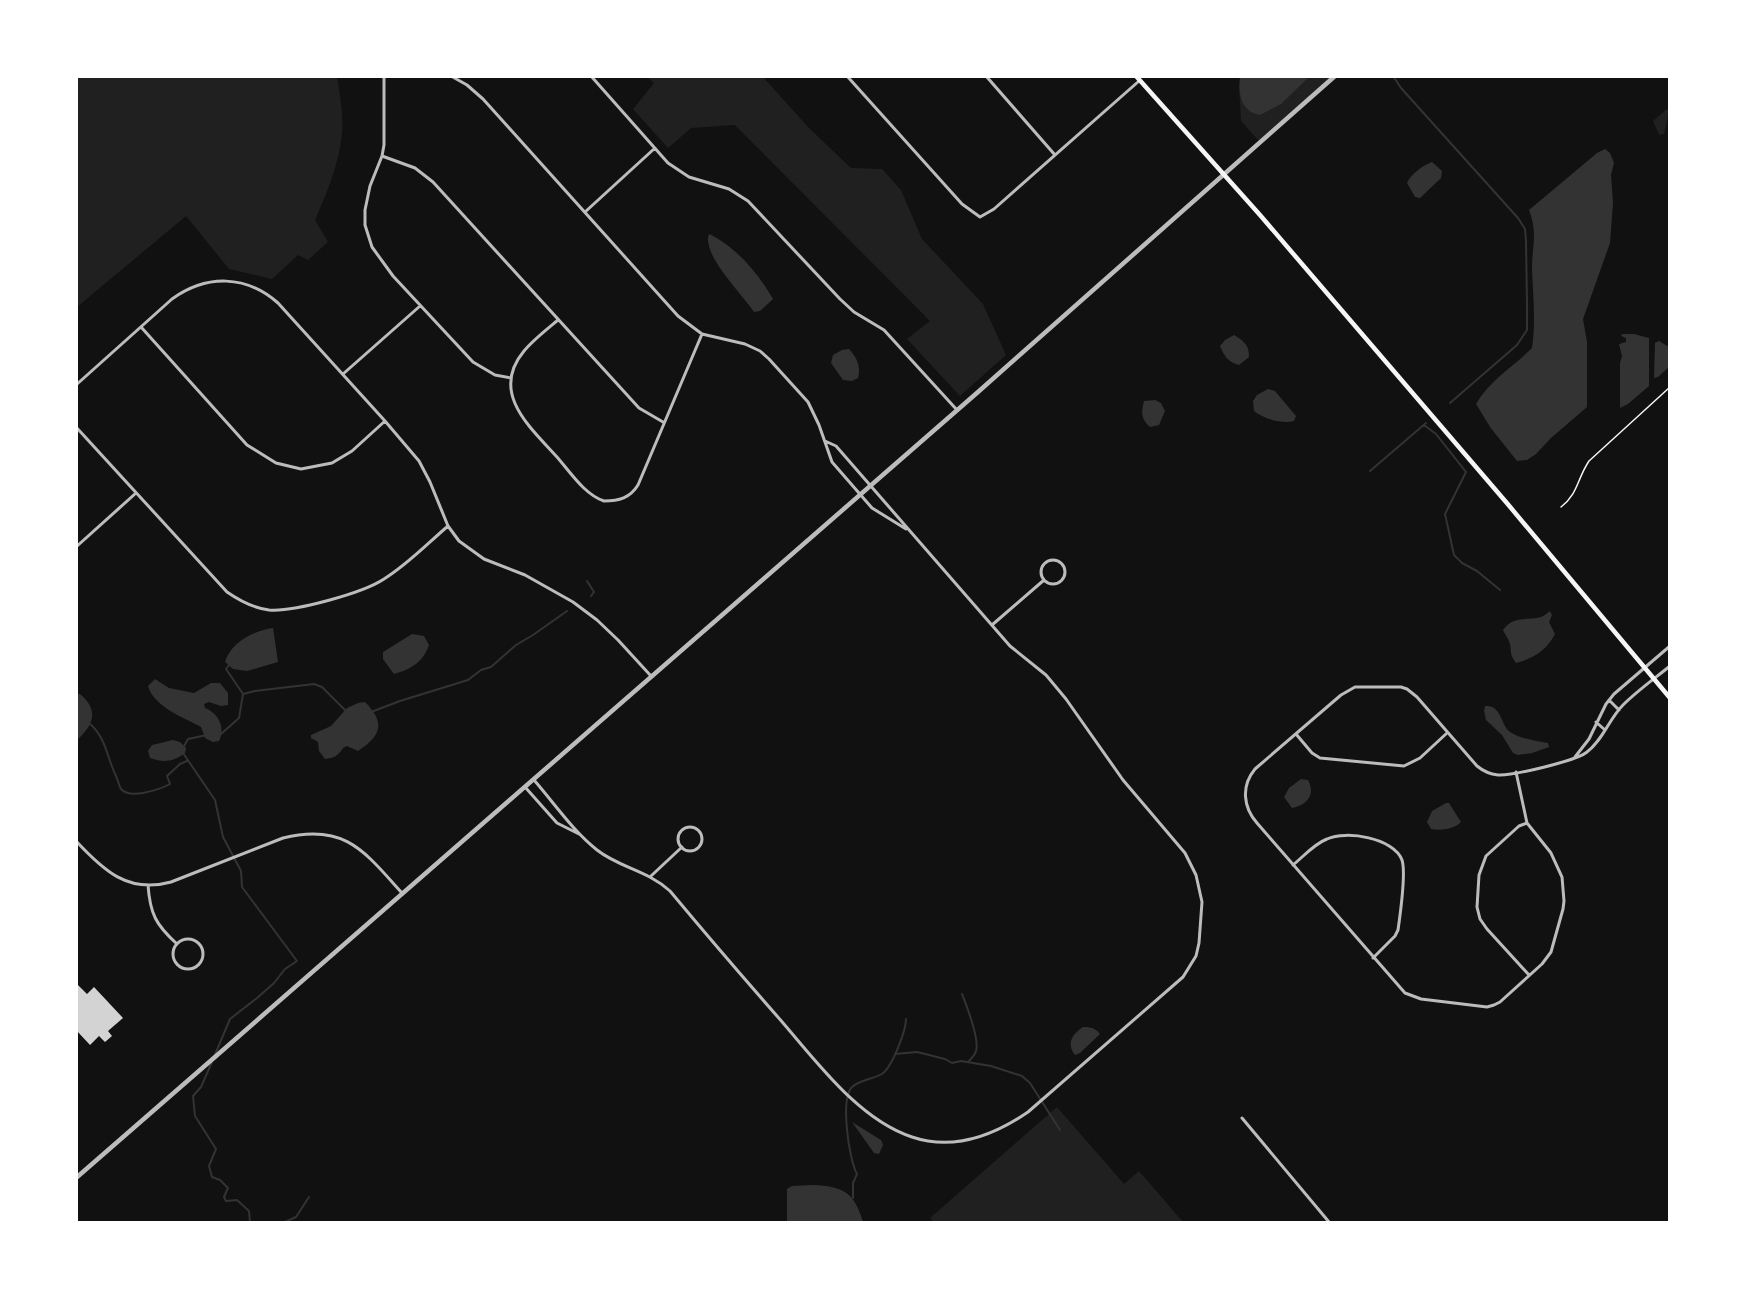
<svg xmlns="http://www.w3.org/2000/svg" width="1746" height="1299" viewBox="0 0 1746 1299" font-family="'Asap Condensed',sans-serif">
  <rect width="100%" height="100%" fill="#111"/>
  <path fill="#202020" d="M77,76L337,77C339,89 341,102 342,114C345,150 329,188 315,220L328,242L308,260L298,255L272,279L229,269L186,216L77,307Z
    M647,77H763L809,128L851,168L882,169L901,190L922,239L983,304L1006,355L960,396L907,339L930,321L735,125L691,128L668,148L633,109L654,83Z
    M1241,77H1331L1259,141L1241,121L1239,86Z
    M1667,109L1669,111L1664,134L1659,135L1653,121Z
    M1057,1107L1124,1184L1139,1171L1183,1222H934L930,1218Z"/>
  <path fill="#333" d="M1240,77V76L1309,77L1281,104L1260,115C1241,112 1238,94 1240,77Z
    M1605,149L1610,153L1614,163L1611,175L1613,203L1610,243L1583,319L1587,342V407L1551,438L1536,454L1527,460L1517,461L1490,427L1476,404C1490,380 1513,367 1532,348C1536,321 1533,296 1532,269C1532,245 1538,234 1529,210L1597,153Z
    M1432,162L1442,171L1441,178L1420,198L1415,197L1407,183C1410,175 1423,165 1432,162Z
    M709,234C735,246 759,274 773,299L760,311L754,312C743,295 701,254 709,234Z
    M1622,334H1634L1649,338V386L1628,404L1620,408V363L1622,356L1619,344L1626,342V338L1621,336Z
    M1234,335C1244,341 1249,345 1249,357L1239,365C1228,362 1224,356 1220,346L1225,340Z
    M1659,341L1669,347V367L1658,377L1654,378L1655,343Z
    M849,349C857,358 861,366 858,378L852,381L843,380L831,363L833,355L842,350Z
    M1268,389L1275,391L1296,416L1294,421C1282,424 1264,419 1254,411L1253,401L1257,395Z
    M1155,400L1161,403L1165,411L1159,425L1150,427C1141,419 1141,412 1144,401Z
    M1550,611L1552,615L1549,622L1555,634C1546,651 1534,658 1516,663C1509,653 1512,653 1510,644C1509,639 1505,635 1503,630C1513,615 1527,621 1541,617C1544,616 1547,613 1550,611Z
    M273,628L278,662L247,671L233,669L225,662C231,642 253,631 273,628Z
    M412,634L424,636L429,645C423,662 412,669 394,674L383,659V652Z
    M155,679L169,688L194,693L211,683H220L228,693V705L221,706L209,702L204,704L205,708C218,713 226,727 219,741L213,742L205,738L201,727C183,717 154,707 148,686Z
    M77,694H80C99,710 94,725 77,740Z
    M365,702C386,723 381,736 358,751L347,746L343,748C338,756 334,758 325,759L319,751L318,742L311,738V735L331,726L347,708L358,703Z
    M1485,706C1502,705 1500,724 1510,732C1521,739 1536,741 1548,743L1549,747L1532,753L1518,755L1513,753L1502,735L1486,720L1484,711Z
    M173,740L180,742L186,748L185,753C173,762 164,763 150,758L148,751L152,745Z
    M1301,779L1308,780C1316,795 1307,805 1292,808L1284,797L1289,788Z
    M1446,803H1449L1461,822C1455,829 1440,831 1431,829L1427,822L1432,811Z
    M1083,1027C1090,1027 1096,1028 1100,1034L1080,1053L1075,1055C1066,1044 1072,1034 1083,1027Z
    M852,1122L881,1140L883,1145L879,1154L874,1153Z
    M813,1185C843,1186 855,1193 863,1222H787V1189L792,1186Z"/>
  <g fill="none" stroke-linecap="round" stroke-linejoin="round">
    <path stroke="#333" stroke-width="2" d="M1393,76L1401,88L1518,218L1525,229L1526,241L1527,304V330L1517,345L1450,403
      M1424,425L1436,434L1466,472L1445,514L1454,555L1462,563L1477,571L1500,590
      M1370,471L1426,423
      M587,581L594,592L591,596
      M243,694L255,691L314,684L322,687L346,711
      M371,712L400,701L468,680L481,670L491,667L516,645L533,635L567,611
      M89,723C106,737 107,758 116,776C118,780 119,786 121,789C126,795 137,794 143,793C153,791 161,789 170,784L167,776L180,764L187,761
      M221,734L239,718L243,694L226,669L230,664
      M183,748L188,739L207,735
      M183,753L215,800L223,837L241,871L242,887L297,961L285,969L274,983L257,998L230,1019L214,1057
      M962,994C967,1007 980,1039 976,1051C975,1055 971,1059 968,1062
      M895,1054L917,1052L945,1059L952,1063L961,1061L991,1066L1022,1076L1030,1083L1060,1130
      M212,1062L201,1087L193,1096L195,1116L216,1149L209,1166L212,1177L220,1180L228,1188L224,1197L226,1201L237,1200L249,1211L250,1222
      M853,1198V1183L857,1174C849,1160 840,1099 852,1087C860,1080 873,1079 882,1074C892,1067 906,1031 906,1019
      M285,1222L296,1217L309,1197"/>
  </g>
  <path fill="#d3d3d3" d="M76,983L87,994L94,987L123,1018L108,1031L112,1036L105,1042L99,1036L90,1045L76,1030Z"/>
  <g fill="none" stroke-linecap="round" stroke-linejoin="round">
    <path stroke="#f5f5f5" stroke-width="1.5" d="M1561,507C1578,494 1577,479 1589,461L1670,387"/>
    <path stroke="#bcbcbc" stroke-width="3" d="M384,76V145L382,156L370,186L365,210V225L372,247L393,276L473,362L495,375L511,378
      M451,76L467,85L483,99L678,316L702,334L745,344L760,351L769,359L808,402L819,425L832,462L872,508L906,529
      M591,76L668,163L689,177L729,189L748,201L840,299L854,312L884,330L957,410
      M847,76L962,204L980,217L994,209L1139,81
      M986,76L1055,155
      M382,156L415,168L433,182L639,408L663,422
      M585,212L655,148
      M558,320C546,330 533,340 524,351C489,393 531,428 557,457C570,472 585,495 604,501C619,501 630,498 638,485L702,334
      M141,327L247,445L276,463L301,469L332,463L352,451L385,421
      M343,374L420,306
      M76,385L172,299C207,274 246,275 278,303L385,421L419,461L430,482L448,526L459,541L484,559L525,575L573,602L597,620L618,640L651,676
      M76,427L227,592C240,601 253,608 269,610C294,612 363,593 384,579C407,565 427,544 448,526
      M76,547L136,493
      M1041 572a12 12 0 1 1 24 0a12 12 0 1 1-24 0Z
      M992,625L1044,580
      M1609,700L1619,710
      M1596,722L1605,730
      M1296,734L1312,753L1320,758L1404,766L1420,758L1447,733
      M1575,757L1589,739L1606,704L1614,694L1670,646
      M1516,772L1527,823L1551,853L1562,877L1564,901L1563,909L1551,952L1542,964L1500,1002L1494,1005L1487,1007L1421,999L1405,993L1257,823C1243,807 1241,786 1255,769L1341,695L1355,687H1401L1407,689L1417,697L1477,766C1483,771 1489,774 1498,775C1512,776 1576,761 1587,752C1603,740 1609,719 1623,705C1637,691 1654,679 1670,666
      M534,780C554,803 573,831 597,850C620,868 647,870 670,891C705,933 741,975 777,1016C814,1058 857,1119 912,1137C953,1151 993,1136 1028,1112L1183,977L1196,956L1199,943L1202,902L1196,875L1185,853L1123,780L1066,699L1046,675L1010,646L836,446L825,441
      M525,787L557,823L579,834
      M1527,823L1519,826L1486,856L1479,875L1477,907L1480,919L1487,929L1529,975
      M678 839a12 12 0 1 1 24 0a12 12 0 1 1-24 0Z
      M76,841C103,870 128,894 171,882L283,838C345,823 364,851 402,893
      M1293,865C1304,856 1314,844 1327,839C1346,830 1394,838 1402,860C1406,872 1400,916 1398,930L1395,936L1373,958
      M651,876L682,847
      M148,885C150,914 156,925 177,944
      M173 954a15 15 0 1 1 30 0a15 15 0 1 1-30 0Z
      M1242,1118L1329,1222"/>
    <path stroke="#bcbcbc" stroke-width="4.5" d="M76,1178L978,392L1335,76"/>
    <path stroke="#f5f5f5" stroke-width="4.5" d="M1136,76L1260,215L1506,502L1670,698"/>
  </g>
  <rect width="1746" height="1299" fill="none" stroke="#ffffff" stroke-width="156"/>
</svg>
